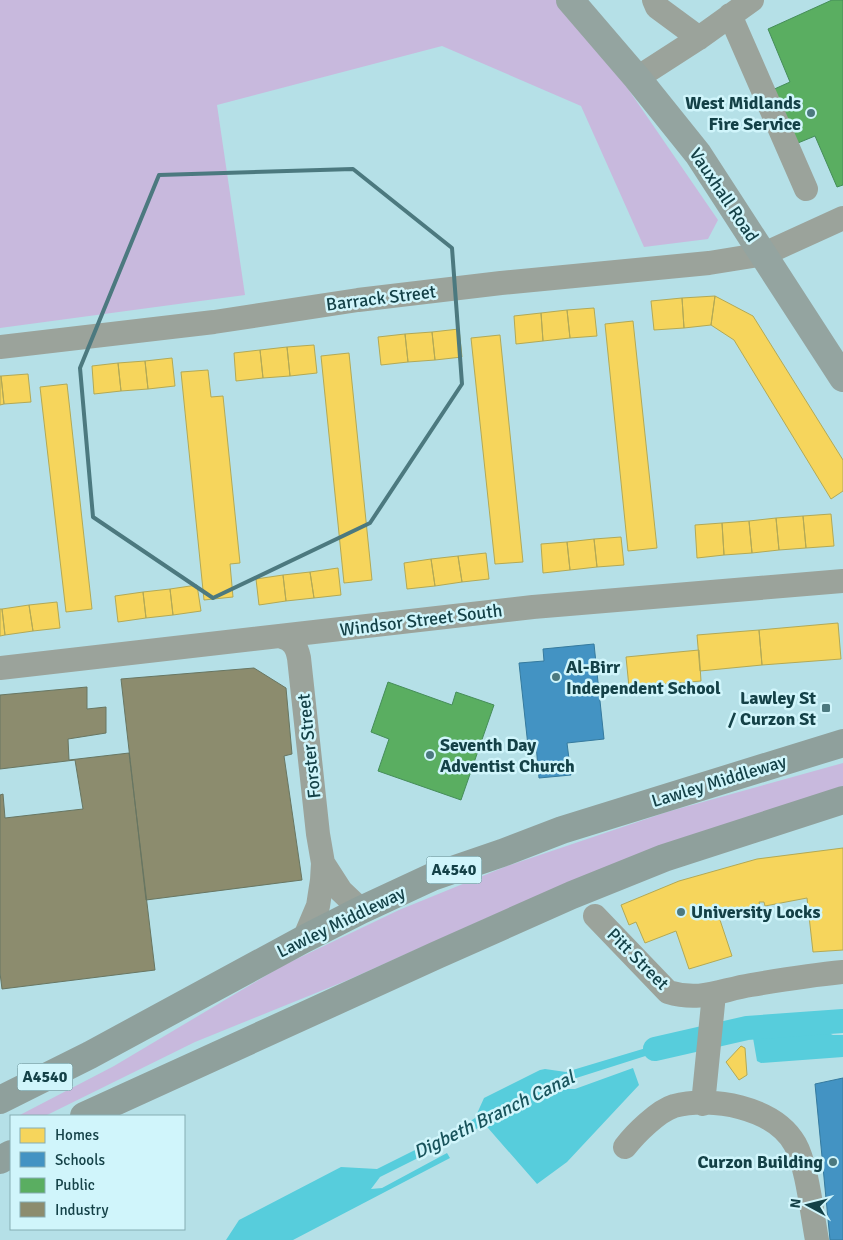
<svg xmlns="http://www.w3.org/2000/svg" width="843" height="1240" viewBox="0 0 843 1240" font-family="Signika,sans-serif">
  <rect width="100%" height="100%" fill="#b5e0e7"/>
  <path fill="#c8b9dd" d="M0,0H559L624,83L718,220L708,239L644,247L581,106L442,46L217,105L245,295L0,328Z
    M843,763V786L650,851L489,917L348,980L195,1042L45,1116H18L114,1066L282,966L399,910L507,866L667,812Z"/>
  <path fill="#57cddc" d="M806,1013L822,1018H843V1025H826L820,1029L833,1035H843V1057L761,1063L757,1061L753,1038L745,1034L750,1022Z
    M687,1037L683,1047L658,1052L570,1080L564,1089H575L633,1068L639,1085L567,1162L537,1184L488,1128L480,1127L380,1177L371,1189L382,1188L447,1153L450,1158L293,1240H226L239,1220L341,1167L377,1169L463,1126L475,1118L484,1098L540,1070L545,1069L566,1072L656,1045Z"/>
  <path fill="#f6d55c" stroke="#b2a956" d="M715,296L753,316L843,460V491L831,499L734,340L711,325Z
    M715,296L711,325L684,328L682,298Z
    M682,298L684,328L654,330L651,301Z
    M594,308L597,336L570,338L567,310Z
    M567,310L570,338L543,341L541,313Z
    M541,313L543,341L516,344L514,316Z
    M633,321L657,548L628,551L605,324Z
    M459,329L462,357L435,360L432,332Z
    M432,332L435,360L408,362L405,334Z
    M405,334L408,362L381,365L378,337Z
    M500,335L523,562L495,564L471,338Z
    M314,345L317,373L290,376L287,347Z
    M287,347L290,376L263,378L260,350Z
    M260,350L263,378L236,381L234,353Z
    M349,353L372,580L344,583L321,356Z
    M172,358L175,386L148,389L145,361Z
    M145,361L148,389L121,391L118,363Z
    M118,363L121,391L94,394L92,366Z
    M208,370L211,397L223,396L240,563L230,564L233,597L204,600L181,372Z
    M28,374L31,402L4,404L1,376Z
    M0,376H1L4,404L0,405Z
    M67,384L92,609L66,612L40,387Z
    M831,514L834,546L806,548L803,516Z
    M803,516L806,548L779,550L776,518Z
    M776,518L779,550L752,553L749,521Z
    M749,521L752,553L724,555L722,523Z
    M722,523L724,555L697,558L695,525Z
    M621,537L624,565L597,567L594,539Z
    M594,539L597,567L570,570L567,542Z
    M567,542L570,570L543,573L541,544Z
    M486,553L489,579L462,582L458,556Z
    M458,556L462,582L435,586L431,559Z
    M431,559L435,586L407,589L404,563Z
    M338,568L341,595L314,598L310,572Z
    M310,572L314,598L286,601L283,575Z
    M283,575L286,601L259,605L256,579Z
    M197,585L201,611L173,615L170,589Z
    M170,589L173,615L146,618L143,592Z
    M143,592L146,618L118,622L115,596Z
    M57,602L60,628L33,631L29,605Z
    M29,605L33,631L5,635L2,609Z
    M0,609H2L5,635L0,636Z
    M838,623L841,659L762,665L759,630Z
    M759,630L762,665L700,671L697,635Z
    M699,650L701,681L629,687L626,657Z
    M843,848V950L813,952L807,898L765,906L764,902H759L760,907L719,917L732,956L689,969L676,931L645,943L636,922L629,925L621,905L679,881L757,859Z
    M741,1046L745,1048L747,1075L739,1080L726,1062Z"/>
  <path fill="#4393c3" stroke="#357a9e" d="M594,644L604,739L567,743L571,775L539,778L536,745L528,746L519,663L544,661L543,649Z
    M843,1078V1240H830L815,1084Z"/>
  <path fill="#5aae61" stroke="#458d59" d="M832,0H843V185L837,187L815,136L793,145L770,91L790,82L768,29Z
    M388,682L452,705L456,692L494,705L461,800L378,771L389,739L371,732Z"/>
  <path fill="#8c8c6e" stroke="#687662" d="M254,668L286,688L292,754L284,756L302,880L146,900L121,679Z
    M87,687V709L106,707V733L68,739L69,760L129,753L155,970L2,989L0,973V795L3,794L5,818L83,809L75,760L0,769V695Z"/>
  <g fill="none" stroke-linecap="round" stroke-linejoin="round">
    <path stroke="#57cddc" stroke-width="24" d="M655,1049L747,1028L843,1021"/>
    <path stroke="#9ba39b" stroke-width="24" d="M654,0L657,7L699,38
      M730,15L806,189
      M637,78L699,38L752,0
      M0,347L214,322L358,300L501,283L709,263L764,254L843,218
      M282,637C293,640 297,647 299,658L318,834L323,863L322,880L318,906L304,939
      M0,668L533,607L843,581
      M323,863L341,891L361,910
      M595,916L668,992C701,1002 720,990 751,985C781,980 813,975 843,972
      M703,1104L714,994
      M625,1147C635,1134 658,1111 674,1106C711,1096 774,1107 795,1144C807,1165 812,1214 817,1240"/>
    <path stroke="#94a4a0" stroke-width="28" d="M570,0L637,78L698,154L843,378"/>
    <path stroke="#8fa09c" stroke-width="28" d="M0,1100L90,1055L304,939L361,910L432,877L502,853L562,830L843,743
      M84,1116L437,955L572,895L664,858L843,800
      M0,1160L11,1154"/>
  </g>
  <path fill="none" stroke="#4c797f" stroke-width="4" stroke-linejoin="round" d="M353,169L452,248L462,384L370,523L213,598L93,517L80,368L159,175Z"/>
  <g fill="#4c797f" stroke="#d0f5fb" stroke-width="2">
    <circle cx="811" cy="113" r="5"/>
    <circle cx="556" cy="677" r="5"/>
    <rect x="821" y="703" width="10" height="10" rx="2.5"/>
    <circle cx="430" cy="755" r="5"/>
    <circle cx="681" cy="912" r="5"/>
    <circle cx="833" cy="1162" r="5"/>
  </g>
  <g text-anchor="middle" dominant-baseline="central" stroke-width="5" stroke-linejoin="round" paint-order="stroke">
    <g fill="#d0f5fb" stroke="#4c777d" stroke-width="1">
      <rect x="426.5" y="856.5" width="55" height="27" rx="4"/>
      <rect x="17.5" y="1063.5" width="55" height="27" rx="4"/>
    </g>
    <g font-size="16" font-weight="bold" fill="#144147">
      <text x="454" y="870">A4540</text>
      <text x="45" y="1077">A4540</text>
    </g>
    <g font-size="18" font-weight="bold" fill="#144147" stroke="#d0f5fb" text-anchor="end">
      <text x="801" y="103">West Midlands<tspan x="801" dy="21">Fire Service</tspan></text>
      <text x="566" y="667" text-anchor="start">Al-Birr<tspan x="566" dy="21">Independent School</tspan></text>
      <text x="816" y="698">Lawley St<tspan x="816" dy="21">/ Curzon St</tspan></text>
      <text x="440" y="745" text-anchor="start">Seventh Day<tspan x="440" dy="21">Adventist Church</tspan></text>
      <text x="691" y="912" text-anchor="start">University Locks</text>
      <text x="823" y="1162">Curzon Building</text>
    </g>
    <g font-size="18" fill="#144147" stroke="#d0f5fb">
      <text transform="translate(724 195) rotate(56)">Vauxhall Road</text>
      <text transform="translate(381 298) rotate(-7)">Barrack Street</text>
      <text transform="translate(421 620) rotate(-7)">Windsor Street South</text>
      <text transform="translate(309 746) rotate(-96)">Forster Street</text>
      <text transform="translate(719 781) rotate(-17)">Lawley Middleway</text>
      <text transform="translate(341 922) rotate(-26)">Lawley Middleway</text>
      <text transform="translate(638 959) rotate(45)">Pitt Street</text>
    </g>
    <g font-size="19" font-style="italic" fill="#18535b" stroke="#d0f5fb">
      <text transform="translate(494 1115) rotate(-26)">Digbeth Branch Canal</text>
    </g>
  </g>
  <rect x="10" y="1115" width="175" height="115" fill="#d0f5fb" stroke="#85adb3"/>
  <rect x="20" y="1128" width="25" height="15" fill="#f6d55c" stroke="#85adb3"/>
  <text x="55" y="1140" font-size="15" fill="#144147">Homes</text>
  <rect x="20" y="1152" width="25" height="15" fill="#4393c3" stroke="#85adb3"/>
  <text x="55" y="1165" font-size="15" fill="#144147">Schools</text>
  <rect x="20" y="1178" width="25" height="15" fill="#5aae61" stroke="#85adb3"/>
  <text x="55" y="1190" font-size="15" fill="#144147">Public</text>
  <rect x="20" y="1202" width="25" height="15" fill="#8c8c6e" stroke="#85adb3"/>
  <text x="55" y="1215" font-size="15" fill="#144147">Industry</text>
  <g transform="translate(808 1205) rotate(277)" stroke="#d0f5fb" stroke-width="4" paint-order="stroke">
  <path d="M0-4L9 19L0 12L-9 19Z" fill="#144147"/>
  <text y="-8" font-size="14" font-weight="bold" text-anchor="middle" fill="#144147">N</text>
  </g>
</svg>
